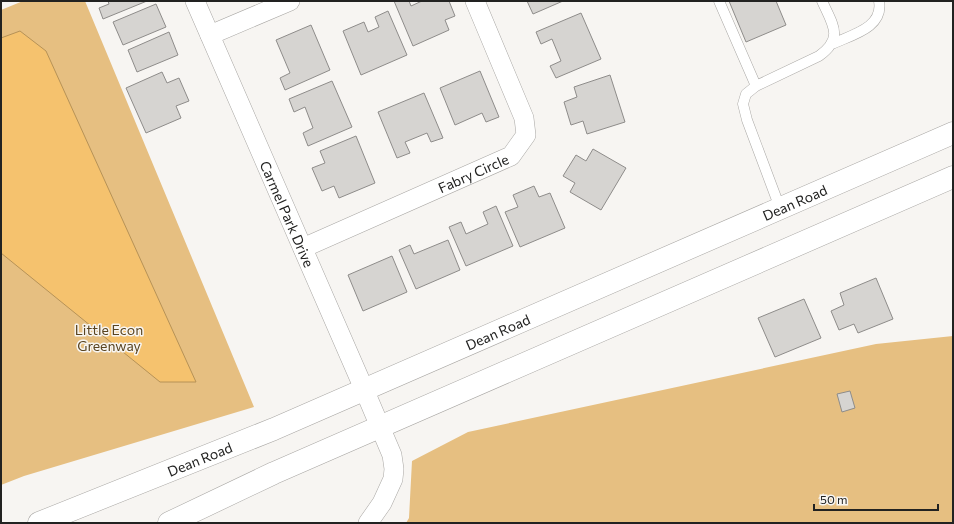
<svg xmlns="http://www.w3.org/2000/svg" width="954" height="524" viewBox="0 0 954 524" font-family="Commissioner,sans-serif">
  <rect width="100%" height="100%" fill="#f7f5f2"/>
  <path fill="#e6bf81" d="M23,1H85L254,407L24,476L1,485V10Z
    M953,336V523H406L409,518L412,461L468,432L876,344Z"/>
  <path fill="#f5c26e" stroke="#b69257" d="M20,31L46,51L196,382H160L1,253V38Z"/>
  <path fill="#d6d4d1" stroke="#8e8c8a" d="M108,1H147L103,19L99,8L109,4Z
    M394,1H409L411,6L422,1H449L455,16L445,20L449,30L413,46Z
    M527,1H563L533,14Z
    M729,1H776L786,25L746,42Z
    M156,4L166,27L123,45L113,22Z
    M388,11L407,55L361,75L343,31L364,22L368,32L379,27L375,17Z
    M581,13L601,59L556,78L550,66L561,61L552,39L541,44L536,32Z
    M311,25L330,70L285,90L280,78L290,73L276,40Z
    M169,32L178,55L137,72L128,50Z
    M480,71L499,117L486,122L482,113L455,125L440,88Z
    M162,72L167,83L179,78L189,101L176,106L181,118L146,133L126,88Z
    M610,75L625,122L587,134L583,121L571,125L564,102L577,97L574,87Z
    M332,81L352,127L308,146L303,133L313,128L305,107L294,112L289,99Z
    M424,93L443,138L431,142L427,133L405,142L410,153L397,158L378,112Z
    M356,136L375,183L339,198L334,186L322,191L312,168L325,163L320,151Z
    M593,149L626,168L601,210L570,192L575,183L563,176L576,155L586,161Z
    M534,186L539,197L550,193L565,228L520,247L505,212L518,207L513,195Z
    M496,206L513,246L466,266L449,227L461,222L466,234L488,224L483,212Z
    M448,240L460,270L416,289L399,250L410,245L414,254Z
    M392,256L407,292L363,311L348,275Z
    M876,278L893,319L858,333L854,324L839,330L831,311L844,305L840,293Z
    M804,299L821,338L775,357L758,318Z
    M850,391L855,408L842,412L837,394Z"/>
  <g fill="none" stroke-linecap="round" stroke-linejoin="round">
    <g stroke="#a9a7a4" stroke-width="11">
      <path id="service" d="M719,1L756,86
        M832,44C851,35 884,28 879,1
        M780,208L747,120L743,104L746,94L756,86L819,56C844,38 833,25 822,1"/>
    </g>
    <g stroke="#a9a7a4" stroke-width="20">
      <g id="minor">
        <path id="s1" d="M195,1L364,389L392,455L394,469L393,479L382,503L368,523"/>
        <path d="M210,35L290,1"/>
        <path id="s2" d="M303,248L511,156L526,135L524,118L475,1"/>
      </g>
    </g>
    <g stroke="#a9a7a4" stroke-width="23">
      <g id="secondary">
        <path id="s3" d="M39,523L274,429L953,133"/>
        <path d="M169,523L274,473L953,177"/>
      </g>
    </g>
    <use href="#service" stroke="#fff" stroke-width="10"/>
    <use href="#minor" stroke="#fff" stroke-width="19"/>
    <use href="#secondary" stroke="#fff" stroke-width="22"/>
  </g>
  <g text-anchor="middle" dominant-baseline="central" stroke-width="3" stroke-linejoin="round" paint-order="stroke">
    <g font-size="14" fill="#222221" stroke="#f7f5f2">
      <text stroke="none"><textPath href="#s2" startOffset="186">Fabry Circle</textPath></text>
      <text stroke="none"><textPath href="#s3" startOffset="821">Dean Road</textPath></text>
      <text stroke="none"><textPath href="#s1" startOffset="232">Carmel Park Drive</textPath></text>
      <text stroke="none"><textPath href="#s3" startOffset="497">Dean Road</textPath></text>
      <text stroke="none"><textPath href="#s3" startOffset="173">Dean Road</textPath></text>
    </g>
    <g font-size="14" fill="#594420" stroke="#f7f5f2">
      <text x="109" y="329">Little Econ<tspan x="109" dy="16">Greenway</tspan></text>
    </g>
  </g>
  <rect width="954" height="524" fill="none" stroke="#222221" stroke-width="4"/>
  <path d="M814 504v6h124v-6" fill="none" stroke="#222221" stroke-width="2"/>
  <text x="820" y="504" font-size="12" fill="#222221" stroke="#f7f5f2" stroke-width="3" paint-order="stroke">50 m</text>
</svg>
